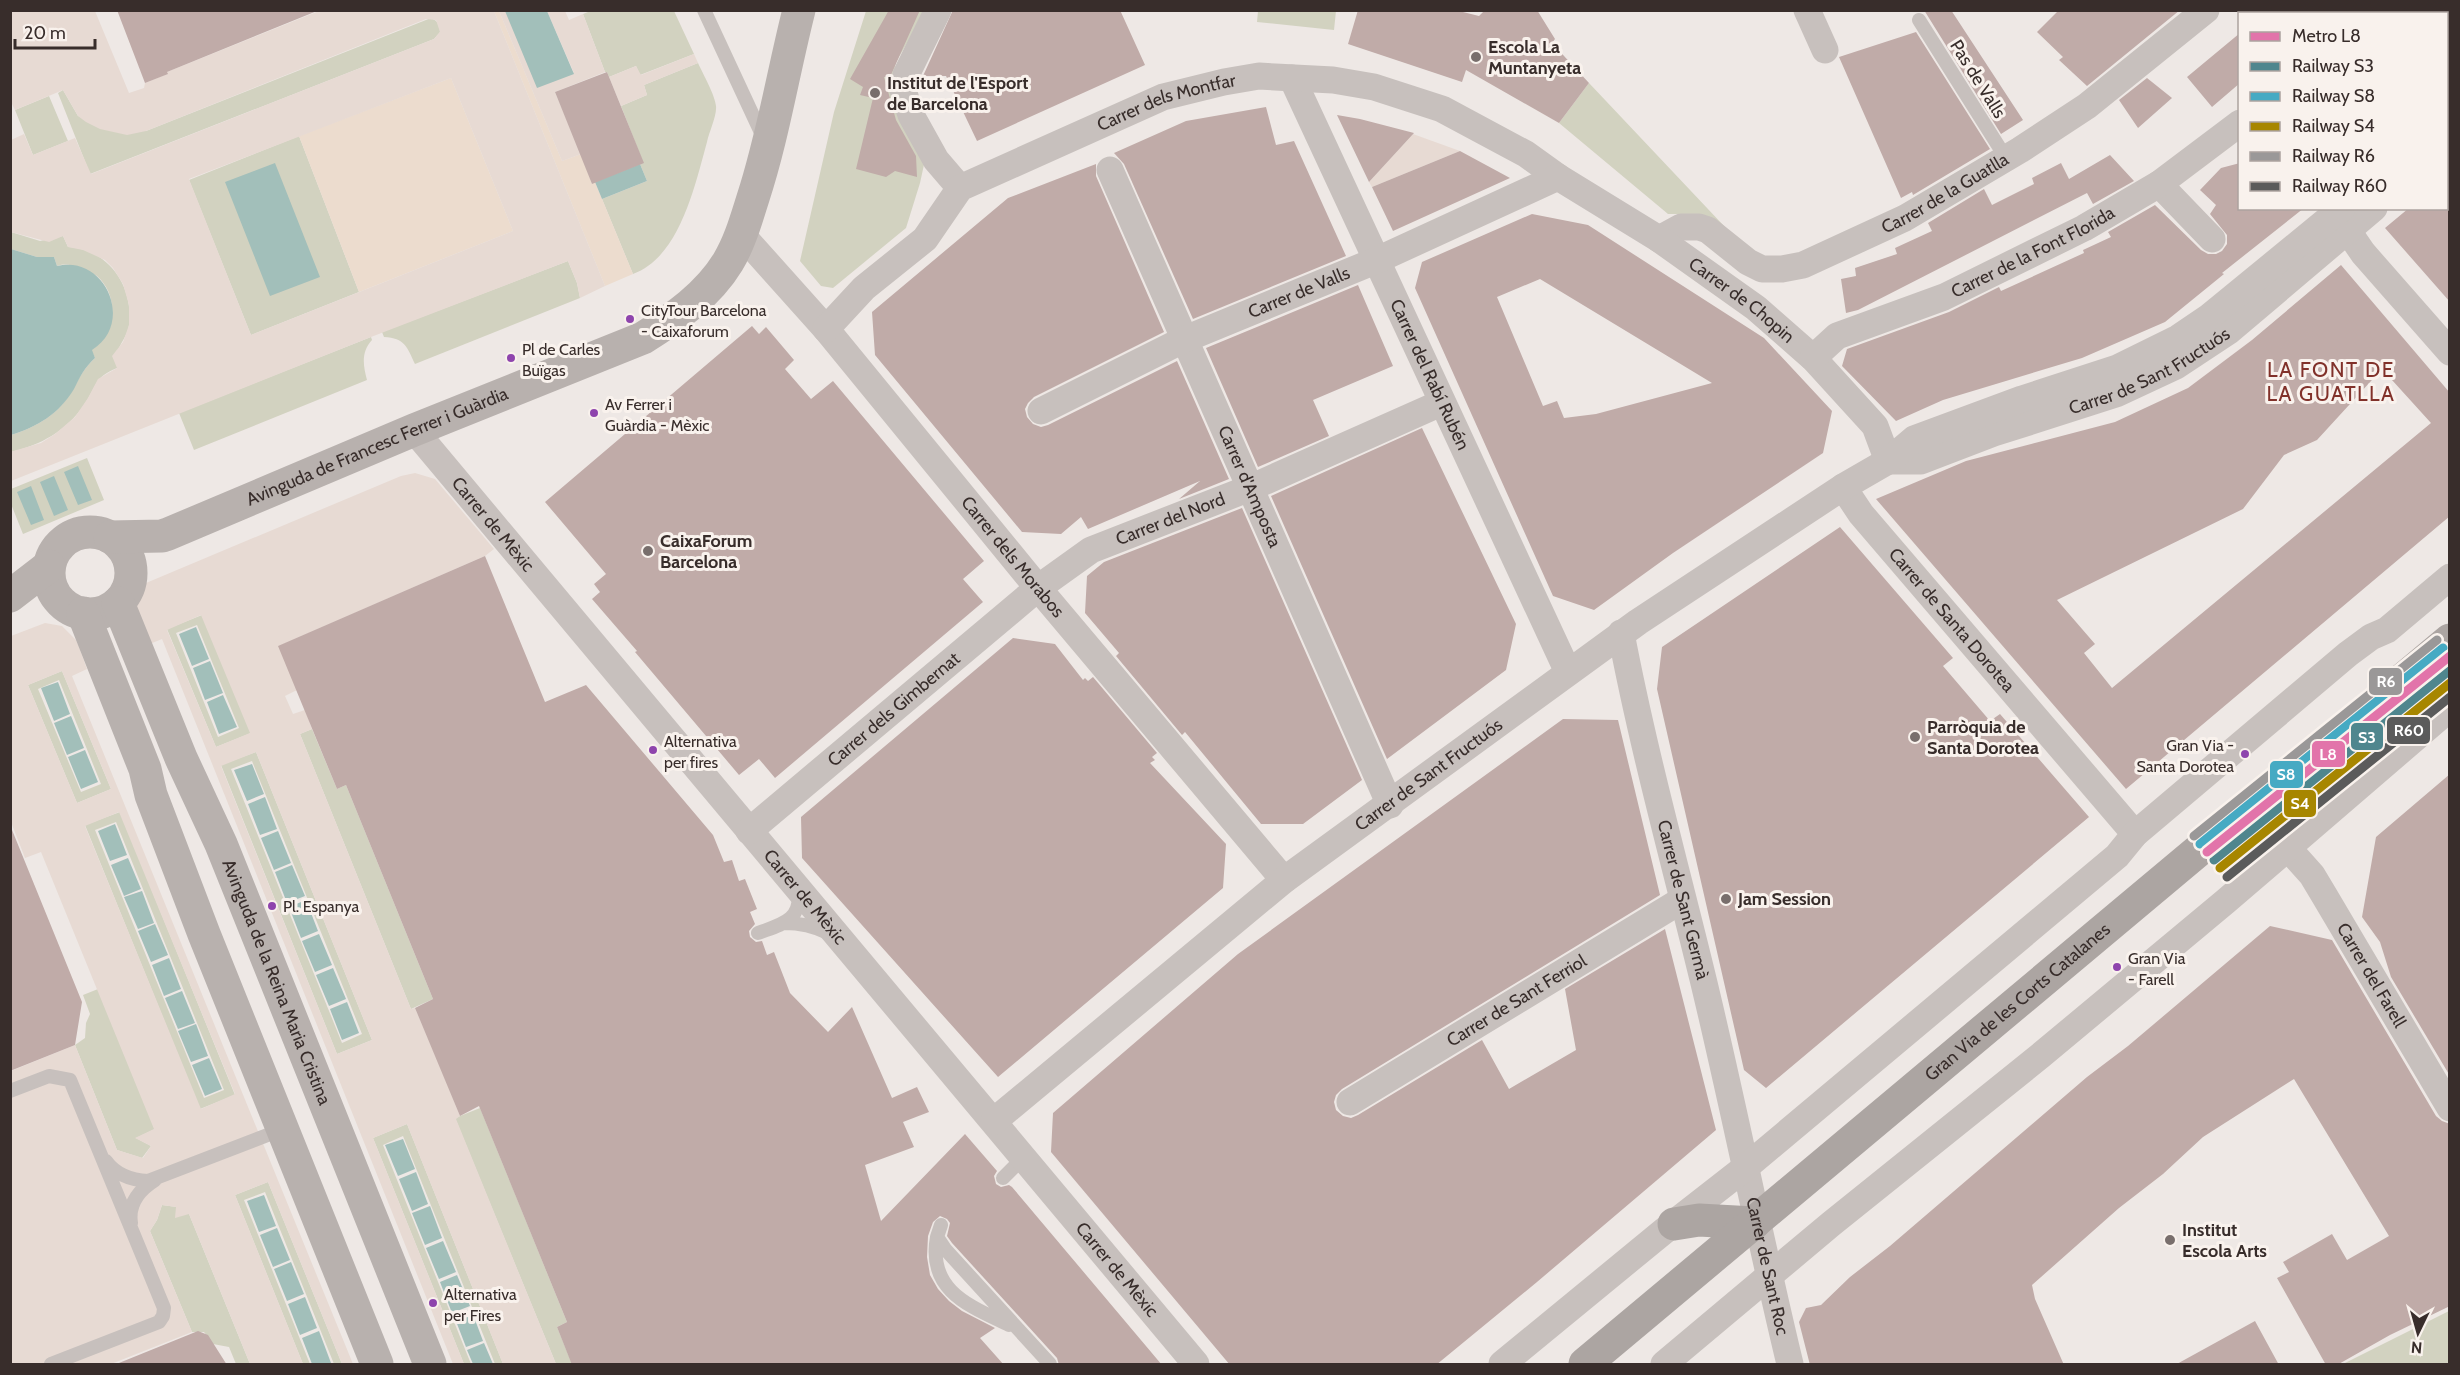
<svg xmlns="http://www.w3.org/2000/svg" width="2460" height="1375" viewBox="0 0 2460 1375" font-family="Cabin,sans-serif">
  <rect width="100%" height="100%" fill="#eee8e5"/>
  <path fill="#d2d2c0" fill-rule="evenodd" d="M593,10L674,11L694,54L640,75L636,66L609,77L607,72H605L583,14Z
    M866,11H926L896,62L894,72L925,160L920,183L906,228L833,288L821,286L800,261L834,112Z
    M1258,11H1336L1334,30L1257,22Z
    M431,18C438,21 440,25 440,32L434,39L90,174L58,93L63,90L78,116L146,131Z
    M698,63C703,74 715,95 716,106C717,116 709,132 707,142C695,185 680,257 633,274L602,199L647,181L640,164L643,162L621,106L647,95L644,85Z
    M1589,83L1758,262L1686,214H1668L1559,123Z
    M49,96L68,141L33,155L15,110Z
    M299,136L359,292L251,335L189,180Z
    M11,232L40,241L63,236L68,247C108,249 134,286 129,325C128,334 122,341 118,350C116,355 117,363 117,368C94,377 97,386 84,405C66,431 41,445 11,452V435C37,427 59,414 73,389C80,377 84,368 95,358L91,350C116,335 120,296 97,276C93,273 86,271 80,269C71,265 67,263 57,266L54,257H37L11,249Z
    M568,261L577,283L580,298L415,364C407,347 405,338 384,337L382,332Z
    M371,337L372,340C361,352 363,365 367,380L194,450L179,413Z
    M87,458L104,500L23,534L11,504V489Z
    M202,615L251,733L216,747L167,629ZM197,625L239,728L218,737L176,633Z
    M62,671L111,789L77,803L28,685ZM59,680L101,784L81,792L38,689Z
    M312,729L337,789L346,785L433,999L411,1009L300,734Z
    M256,752L372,1040L337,1054L221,765ZM252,761L362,1034L342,1043L231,769Z
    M120,812L235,1095L200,1109L85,825ZM116,822L224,1090L204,1098L95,830Z
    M98,989L155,1129L136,1138L151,1146L142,1158L117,1150L75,1045L85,1038L86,1023L90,1014L83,995Z
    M480,1108L567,1322L557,1327L572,1364H556L455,1118Z
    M407,1124L503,1364H495L403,1136L383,1145L471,1364H464L373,1138Z
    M268,1182L342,1364H334L265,1192L244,1200L310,1364H303L235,1195Z
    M162,1205L177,1207L189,1214L250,1364H236L229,1347L213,1344L204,1332H192L150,1231L157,1220Z
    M2449,1311V1364H2343Z"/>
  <path fill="#ecdcce" d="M494,11H499L562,161L581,154L592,184L595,182L633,274L605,286Z
    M451,78L513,231L359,292L299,136Z"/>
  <path fill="#e7dad3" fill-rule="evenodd" d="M11,11H95L129,93L144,88L145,83L167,74V72L319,11H494L605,286L580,298L577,283L568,261L371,337L11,481L10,452L41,443L55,434L75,417L88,398L98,379L117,368L112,356L123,342L129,325V305L123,284L113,268L105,260L83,250L68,247L63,236L49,242L11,232V140L24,134L33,155L75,138L91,174L434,39L440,32L436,20L426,19L146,131L127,135L100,129L86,122L78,116L63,90L15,110L10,100ZM451,78L513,231L251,335L189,179Z
    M499,11H505L574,73L547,11H565L569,20L583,14L605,72L555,92L581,154L562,161Z
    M694,54L698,63L644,85L647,95L621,106L609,77L636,66L641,75Z
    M1413,134L1460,151L1372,187L1369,182Z
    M415,473L435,479L494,549L485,556L279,646L297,690L285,696L293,714L305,710L312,729L300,734L411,1009L415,1008L439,1064L460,1116L456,1119L556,1364H503L407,1124L373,1138L464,1364H453L162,639L145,646L133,606L135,597L146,583L401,476ZM201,615L250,733L216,747L167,630ZM256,752L372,1040L337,1054L221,766Z
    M45,623L62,626L76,640L79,647L87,669L72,676L353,1364H342L268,1182L235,1195L303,1364H250L189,1214L175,1218L176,1207L162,1205L157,1220L150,1231L192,1332L111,1364H11V1071L75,1045L117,1150L143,1158L151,1146L135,1138L154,1129L41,852L25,858L11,822V636ZM62,671L111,789L77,803L28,685ZM119,812L235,1094L201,1109L85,826Z"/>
  <path fill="#a2bfba" d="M505,11H547L574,74L537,88Z
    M275,163L320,277L270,296L225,182Z
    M640,164L647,181L602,199L595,182Z
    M11,249L37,257H54L57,266C106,254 135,324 92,350L95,358C84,368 80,377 74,389C59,414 37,427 11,435Z
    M78,466L92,500L78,505L64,472Z
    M54,476L68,510L54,516L40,482Z
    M31,486L44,520L31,525L17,492Z
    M196,627L209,659L192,666L179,634Z
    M210,661L223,693L205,700L193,668Z
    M58,682L70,714L54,721L41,688Z
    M223,695L237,727L219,734L207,702Z
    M71,716L84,748L67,755L54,723Z
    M85,750L98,782L81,789L68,757Z
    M252,764L264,794L247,801L234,770Z
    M265,797L277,829L260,835L248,804Z
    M115,824L127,855L110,861L98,831Z
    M278,831L291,863L274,870L261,838Z
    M128,858L141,889L124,896L111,865Z
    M292,865L305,896L287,903L275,872Z
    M142,891L154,923L138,929L124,897Z
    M306,900L318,931L301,938L289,907Z
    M155,924L168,955L151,962L138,931Z
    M319,934L332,965L315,972L302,941Z
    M169,958L181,989L164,996L152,965Z
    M333,968L346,999L329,1006L316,975Z
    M182,991L195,1023L178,1029L165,998Z
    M347,1002L359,1033L342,1040L330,1009Z
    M196,1024L208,1056L191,1062L178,1031Z
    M209,1058L222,1089L205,1096L192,1065Z
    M403,1139L415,1169L398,1176L385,1145Z
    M416,1172L428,1204L412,1211L399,1179Z
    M264,1195L276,1226L259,1232L247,1201Z
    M430,1206L442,1238L425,1245L412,1213Z
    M277,1228L290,1260L273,1267L260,1235Z
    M443,1241L456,1272L439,1279L426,1248Z
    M291,1262L304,1294L287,1301L274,1269Z
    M457,1275L470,1306L452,1313L440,1282Z
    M305,1297L317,1328L300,1335L288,1304Z
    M471,1309L483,1341L466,1347L454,1316Z
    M319,1331L331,1363L312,1364L302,1338Z
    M484,1343L493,1364H473L467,1350Z"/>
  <path fill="#c0aba8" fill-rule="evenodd" d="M117,10H317V11L167,72L168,74L145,83Z
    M889,10H920L890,77H884L896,120L916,156L917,177L895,171L886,177L856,169L873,98L860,95L863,87L850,79Z
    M953,10H1120L1145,65L977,141L946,76H923Z
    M1358,10H1455L1479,16L1485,10H1537L1555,39L1552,43L1589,83L1559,123L1466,70L1462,82L1348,44Z
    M1924,10H1951L2023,120L2001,134Z
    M2059,10H2180L2087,86L2059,60L2063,57L2037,32Z
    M1916,32L1990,149L1913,195L1912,192L1901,198L1839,57Z
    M2240,33V83L2212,107L2187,77Z
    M607,72L644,163L592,184L555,92Z
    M2147,78L2172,98L2138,128L2119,100Z
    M1266,107L1276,145L1294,141L1346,256L1193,319L1124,164L1114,153L1186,121Z
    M1337,115L1360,119L1414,133L1369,182Z
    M1460,151L1510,178L1393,231L1372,187Z
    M2110,155L2134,181L2093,204L2087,193L1858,310L1846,313L1841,279L1856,276L1855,268L1897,254L1895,248L1932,231L1928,223L1984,189L1992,205L2034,184L2032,178L2061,163L2069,179Z
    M2240,163V208H2304L2222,273L2224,274L2165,322L2082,358L1943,400L1896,421L1842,366L1847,349L1949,312L1999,287L2001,291L2084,253L2083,250L2111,237L2108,232L2155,205L2201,250L2208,254H2216L2222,251L2227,244V235L2210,214L2216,205L2200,190L2221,168Z
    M1096,164V176L1164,332L1034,397L1028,403L1025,409L1027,417L1033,424L1041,427L1048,425L1177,361L1229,479L1179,499L1200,481L1088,529L1081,517L1061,534L1022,532L875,355L872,312L1008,198Z
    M2409,208H2450V302L2385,228Z
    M1532,214L1588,225L1764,338L1832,411L1823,453L1673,553L1594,610L1553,596L1415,288L1422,262ZM1540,279L1712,383L1596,414L1564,418L1557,401L1543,406L1497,297Z
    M2341,265L2450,393V516L2126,789L1876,499L1966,461L2115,422L2188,388L2252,340ZM2382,369L2431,423L2112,688L2084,653L2095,644L2057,600L2243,509L2284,455L2317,440Z
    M1358,285L1393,366L1313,400L1329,436L1258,467L1206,348Z
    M752,326L759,334L766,327L794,360L785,369L811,399L833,381L984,561L963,579L983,602L775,778L759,759L739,775L635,652L637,651L592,599L600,592L594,584L606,574L545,502Z
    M1422,428L1516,624L1506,670L1387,759L1271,496Z
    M1242,508L1362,780L1303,824H1261L1185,732L1182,735L1116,656L1119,653L1085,613L1087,576L1104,562Z
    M1840,527L1953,658L1943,666L1990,721L2000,714L2089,817L1766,1088L1744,1070L1657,689L1662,647Z
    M485,556L545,702L586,685L713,835L724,862L732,860L739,881L745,879L757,909L750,912L755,924L749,931L750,937L756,942L762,941L767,955L774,952L790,993L828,1032L852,1007L892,1098L917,1087L929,1112L903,1122L914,1147L865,1165L881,1221L965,1134L997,1171L994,1176L996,1184L1001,1187L1009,1185L1012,1187L1162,1365H1059L1057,1358L952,1243L947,1236L950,1223L947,1219L940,1216L933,1222L928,1236L927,1257L930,1275L938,1289L949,1301L962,1311L995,1328L980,1338L1004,1365H572L557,1327L567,1322L479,1106L460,1116L415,1008L433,999L346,785L337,789L278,646Z
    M1013,638L1055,644L1083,680L1085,678L1088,681L1093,677L1157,753L1152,757L1155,760L1150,763L1226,844L1223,888L998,1077L802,858L801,817Z
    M1563,719L1618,720L1660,895L1342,1089L1336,1095L1334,1102L1336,1110L1343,1116L1351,1118L1358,1115L1482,1040L1509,1089L1576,1050L1565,989L1665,929L1716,1130L1537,1282L1436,1365H1230L1051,1152L1053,1113L1238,954Z
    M2450,774V1076L2391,977L2380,942L2362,917L2376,837Z
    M10,825L82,1002L75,1045L10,1071Z
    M2270,926L2332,940L2436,1116L2442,1121L2450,1124V1306L2390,1335L2337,1365H2326L2277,1278L2289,1272L2283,1262L2332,1234L2347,1260L2389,1236L2294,1079L2203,1137L2163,1174L2119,1208L2032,1285L2035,1299L2064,1365H1810L1799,1322L1806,1308L1821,1305L1850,1277L1890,1246L2087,1077L2128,1046Z
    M2255,1321L2279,1365H2175Z
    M198,1331L208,1335L227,1365H114Z"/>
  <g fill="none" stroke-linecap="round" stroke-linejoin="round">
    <path stroke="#c7c0bd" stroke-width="14" d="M704,10L764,139
      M1919,20L2006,158
      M784,923C800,923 814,926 828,933
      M758,933C782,924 801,921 799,891
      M10,1091L49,1076L70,1080L164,1308L163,1316L159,1322L51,1364
      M106,1161C116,1175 131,1180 148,1181L283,1129
      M1003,1178L1023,1158
      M131,1223C128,1204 139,1190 155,1180
      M941,1225L937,1237L945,1249L1050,1364
      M937,1237C927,1291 970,1306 1009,1325"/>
    <g stroke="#c7c0bd" stroke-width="27">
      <path d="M938,10L906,75L903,90L911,115L936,160L960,188"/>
      <path d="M1807,10L1825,50"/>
      <path d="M2368,14L2371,10"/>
      <path id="s1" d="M1292,78L1568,672"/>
      <path d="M2446,122L2450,119"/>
      <path d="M2446,147L2450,144"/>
      <path id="s2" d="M1110,170L1390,805"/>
      <path d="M2159,184L2212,239"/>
      <path d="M2348,231L2363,253L2450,352"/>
      <path id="s3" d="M741,234L826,329L1038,588L1284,880"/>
      <path id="s4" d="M1659,239L1681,227H1699L1708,230L1748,262L1762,269H1782L1803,265L1905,218L2020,150L2087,106L2206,10"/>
      <path id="s5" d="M826,329L864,288L925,239L960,188L1163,97L1224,82L1259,76L1275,77L1333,80L1374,87L1442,109L1526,154L1558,177L1659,239L1756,308L1813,358L1875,426L1888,461"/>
      <path id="s6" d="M1813,358L1837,336L1944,297L2084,228L2159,184L2240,123"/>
      <path id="s7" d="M1041,411L1183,340L1375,261L1558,177"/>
      <path id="s8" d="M414,430L1196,1364"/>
      <path id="s9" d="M1888,461H1921L1994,433L2116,394L2176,366L2229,331L2374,208"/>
      <path id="s10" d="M1843,487L1861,514L2135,834"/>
      <path id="s11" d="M1621,633C1643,749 1675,864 1703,979C1734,1107 1759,1236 1790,1364"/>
      <path id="s12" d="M749,831L1038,588L1091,550L1250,488L1441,403"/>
      <path id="s13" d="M2287,847L2312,875L2324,895L2450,1108"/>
      <path id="s14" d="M1350,1102L1682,900"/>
      <path id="s15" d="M994,1121L1284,880L1638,622L1843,487L1888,461L1914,439L2022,399L2117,368L2178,338L2209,317L2342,208"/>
      <path d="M1502,1364L1664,1231L1746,1167L2117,856L2135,834L2348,654L2371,637L2387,630L2450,577"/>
      <path d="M1664,1364L1831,1224L2040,1056L2226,901L2450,708"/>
    </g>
    <g stroke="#b8b1ae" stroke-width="33">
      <circle cx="90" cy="573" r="41"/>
      <path id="s16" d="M110,537L162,536L168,534L414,430L643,338C675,318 708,295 728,262C740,242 746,220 753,198C773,137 783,73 799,10"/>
      <path d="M10,596L49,566"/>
      <path id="s17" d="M118,603L181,758L221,844L430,1364"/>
      <path d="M83,613L145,769L151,795L204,934L377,1364"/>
    </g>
    <g stroke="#aca5a2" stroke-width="33">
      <path d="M1674,1224L1699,1220L1754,1223"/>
      <path id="s18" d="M1585,1364L2450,640"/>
    </g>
    <g stroke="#f9f2ed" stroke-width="14">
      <path id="rail-1" d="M2214,860L2450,670"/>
    </g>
    <g stroke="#f9f2ed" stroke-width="14">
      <path id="rail-2" d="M2200,844L2443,648"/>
    </g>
    <g stroke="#f9f2ed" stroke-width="14">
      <path id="rail-3" d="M2220,868L2450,683"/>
    </g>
    <g stroke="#f9f2ed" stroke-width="14">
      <path id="rail-4" d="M2194,836L2437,640"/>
    </g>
    <g stroke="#f9f2ed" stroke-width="14">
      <path id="rail-5" d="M2227,877L2450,697"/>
    </g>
    <use href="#rail-1" stroke="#4f868e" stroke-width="9"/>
    <use href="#rail-2" stroke="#46aac3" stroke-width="9"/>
    <use href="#rail-3" stroke="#a78600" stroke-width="9"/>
    <use href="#rail-4" stroke="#9a9898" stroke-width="9"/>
    <use href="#rail-5" stroke="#5b5b5b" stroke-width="9"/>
    <g stroke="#f9f2ed" stroke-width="14">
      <path id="metro-1" d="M2207,852L2450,656"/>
    </g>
    <use href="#metro-1" stroke="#e274aa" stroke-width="9"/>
  </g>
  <g fill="#786e6c" stroke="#f9f2ed" stroke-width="2">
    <circle cx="1476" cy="57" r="6"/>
    <circle cx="875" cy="93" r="6"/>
    <circle cx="648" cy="551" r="6"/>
    <circle cx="1915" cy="737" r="6"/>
    <circle cx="1726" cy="899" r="6"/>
    <circle cx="2170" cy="1240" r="6"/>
  </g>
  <g fill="#8e44ad" stroke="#f9f2ed" stroke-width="2">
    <circle cx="630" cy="319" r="5"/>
    <circle cx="511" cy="358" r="5"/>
    <circle cx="594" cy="413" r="5"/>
    <circle cx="653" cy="750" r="5"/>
    <circle cx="2245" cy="754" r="5"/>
    <circle cx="272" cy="906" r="5"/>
    <circle cx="2117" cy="967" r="5"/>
    <circle cx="433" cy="1303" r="5"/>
  </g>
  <g text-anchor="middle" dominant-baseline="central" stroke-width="6" stroke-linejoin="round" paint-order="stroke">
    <g font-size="16" fill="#382d2b" stroke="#f9f2ed" text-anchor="start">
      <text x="641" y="310">CityTour Barcelona<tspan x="641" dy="21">- Caixaforum</tspan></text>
      <text x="522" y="349">Pl de Carles<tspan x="522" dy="21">Buïgas</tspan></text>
      <text x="605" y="404">Av Ferrer i<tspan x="605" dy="21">Guàrdia - Mèxic</tspan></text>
      <text x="664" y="741">Alternativa<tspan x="664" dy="21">per fires</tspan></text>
      <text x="2234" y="745" text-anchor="end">Gran Via -<tspan x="2234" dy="21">Santa Dorotea</tspan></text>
      <text x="283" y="906">Pl. Espanya</text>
      <text x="2128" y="958">Gran Via<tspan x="2128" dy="21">- Farell</tspan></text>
      <text x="444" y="1294">Alternativa<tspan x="444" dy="21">per Fires</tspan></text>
    </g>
    <g font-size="18" font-weight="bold" fill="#382d2b" stroke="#f9f2ed" text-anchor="start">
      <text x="1488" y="47">Escola La<tspan x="1488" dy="21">Muntanyeta</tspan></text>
      <text x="887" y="83">Institut de l'Esport<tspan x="887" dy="21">de Barcelona</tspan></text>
      <text x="660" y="541">CaixaForum<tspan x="660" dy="21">Barcelona</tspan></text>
      <text x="1927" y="727">Parròquia de<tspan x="1927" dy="21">Santa Dorotea</tspan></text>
      <text x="1738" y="899">Jam Session</text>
      <text x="2182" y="1230">Institut<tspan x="2182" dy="21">Escola Arts</tspan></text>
    </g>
    <g font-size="18" fill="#382d2b" stroke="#f9f2ed">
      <text transform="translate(1978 79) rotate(58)">Pas de Valls</text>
      <text stroke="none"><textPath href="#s5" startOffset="420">Carrer dels Montfar</textPath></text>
      <text stroke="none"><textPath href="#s4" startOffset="320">Carrer de la Guatlla</textPath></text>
      <text stroke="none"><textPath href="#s6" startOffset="246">Carrer de la Font Florida</textPath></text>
      <text stroke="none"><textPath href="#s7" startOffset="284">Carrer de Valls</textPath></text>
      <text stroke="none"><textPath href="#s5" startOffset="1060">Carrer de Chopin</textPath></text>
      <text stroke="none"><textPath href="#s9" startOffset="279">Carrer de Sant Fructuós</textPath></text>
      <text stroke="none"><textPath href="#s1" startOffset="327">Carrer del Rabí Rubén</textPath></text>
      <text stroke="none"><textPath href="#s16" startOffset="285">Avinguda de Francesc Ferrer i Guàrdia</textPath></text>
      <text stroke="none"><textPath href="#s2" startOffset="346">Carrer d'Amposta</textPath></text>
      <text stroke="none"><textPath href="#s12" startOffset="528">Carrer del Nord</textPath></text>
      <text stroke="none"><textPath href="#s8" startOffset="123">Carrer de Mèxic</textPath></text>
      <text stroke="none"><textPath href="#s3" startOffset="422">Carrer dels Morabos</textPath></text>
      <text stroke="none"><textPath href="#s10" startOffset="172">Carrer de Santa Dorotea</textPath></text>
      <text stroke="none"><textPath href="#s12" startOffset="189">Carrer dels Gimbernat</textPath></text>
      <text stroke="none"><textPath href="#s15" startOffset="556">Carrer de Sant Fructuós</textPath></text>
      <text stroke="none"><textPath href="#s8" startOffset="609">Carrer de Mèxic</textPath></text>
      <text stroke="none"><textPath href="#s11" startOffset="274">Carrer de Sant Germà</textPath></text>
      <text stroke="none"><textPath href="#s13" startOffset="154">Carrer del Farell</textPath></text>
      <text stroke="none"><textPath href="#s17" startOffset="411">Avinguda de la Reina Maria Cristina</textPath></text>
      <text stroke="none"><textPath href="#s14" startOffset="195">Carrer de Sant Ferriol</textPath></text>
      <text stroke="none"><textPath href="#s18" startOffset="564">Gran Via de les Corts Catalanes</textPath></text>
      <text stroke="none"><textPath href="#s11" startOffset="650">Carrer de Sant Roc</textPath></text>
      <text stroke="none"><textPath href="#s8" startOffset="1095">Carrer de Mèxic</textPath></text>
    </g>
    <g font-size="21" letter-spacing="1.5" fill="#81312a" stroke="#f9f2ed">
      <text x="2331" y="369">LA FONT DE<tspan x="2331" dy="24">LA GUATLLA</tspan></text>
    </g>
  </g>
  <g stroke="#f9f2ed" stroke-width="2">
    <rect x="2368" y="667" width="35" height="29" rx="6" fill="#9a9898"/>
    <rect x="2386" y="716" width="45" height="29" rx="6" fill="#5b5b5b"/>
    <rect x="2350" y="722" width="34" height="29" rx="6" fill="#4f868e"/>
    <rect x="2311" y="740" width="35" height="28" rx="6" fill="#e274aa"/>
    <rect x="2269" y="760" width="35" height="29" rx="6" fill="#46aac3"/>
    <rect x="2283" y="789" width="34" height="29" rx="6" fill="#a78600"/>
  </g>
  <g font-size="16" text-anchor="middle" font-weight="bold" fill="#fff">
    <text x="2386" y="687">R6</text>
    <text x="2409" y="736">R60</text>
    <text x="2367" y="743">S3</text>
    <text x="2328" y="760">L8</text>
    <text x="2286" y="780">S8</text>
    <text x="2300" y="809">S4</text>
  </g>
  <rect width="2460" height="1375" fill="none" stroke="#382d2b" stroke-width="24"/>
  <rect x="2238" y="12" width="210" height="198" fill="#f9f2ed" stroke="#aca39f" stroke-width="1.5"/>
  <rect x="2250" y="32" width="30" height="9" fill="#e274aa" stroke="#aca39f" stroke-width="1.5"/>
  <text x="2292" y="42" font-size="18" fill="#382d2b">Metro L8</text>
  <rect x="2250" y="62" width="30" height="9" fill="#4f868e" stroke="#aca39f" stroke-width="1.5"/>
  <text x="2292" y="72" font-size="18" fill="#382d2b">Railway S3</text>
  <rect x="2250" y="92" width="30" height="9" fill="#46aac3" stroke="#aca39f" stroke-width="1.5"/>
  <text x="2292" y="102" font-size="18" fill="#382d2b">Railway S8</text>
  <rect x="2250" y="122" width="30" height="9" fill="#a78600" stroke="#aca39f" stroke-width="1.5"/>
  <text x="2292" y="132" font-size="18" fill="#382d2b">Railway S4</text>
  <rect x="2250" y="152" width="30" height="9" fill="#9a9898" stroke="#aca39f" stroke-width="1.5"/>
  <text x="2292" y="162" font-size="18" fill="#382d2b">Railway R6</text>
  <rect x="2250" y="182" width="30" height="9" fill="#5b5b5b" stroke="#aca39f" stroke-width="1.5"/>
  <text x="2292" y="192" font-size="18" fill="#382d2b">Railway R60</text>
  <g transform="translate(2418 1333) rotate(185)" stroke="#f9f2ed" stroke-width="4.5" paint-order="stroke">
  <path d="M0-4.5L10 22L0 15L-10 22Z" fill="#382d2b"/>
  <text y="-9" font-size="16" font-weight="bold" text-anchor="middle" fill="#382d2b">N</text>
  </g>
  <path d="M15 39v9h80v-9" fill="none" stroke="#382d2b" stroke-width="3"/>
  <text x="24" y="39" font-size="18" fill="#382d2b" stroke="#f9f2ed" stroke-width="4.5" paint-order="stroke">20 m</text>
</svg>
